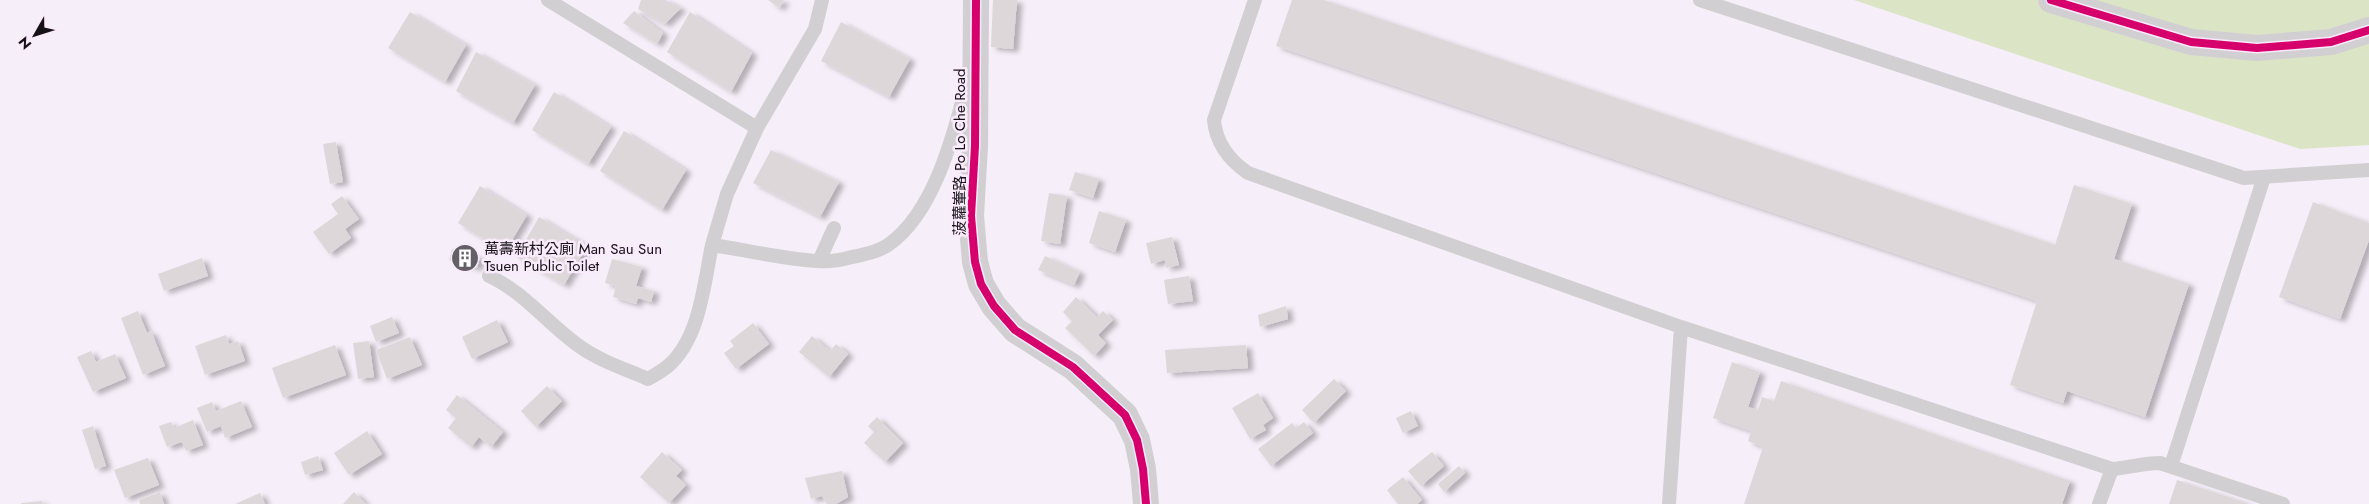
<svg xmlns="http://www.w3.org/2000/svg" width="2369" height="504" viewBox="0 0 2369 504" font-family="Jost,'Noto Sans TC',sans-serif">
  <defs>
    <filter id="shadow"><feDropShadow dx="5.5" dy="3" stdDeviation="2.5" flood-color="#0004"/></filter>
  </defs>
  <rect width="100%" height="100%" fill="#f6eef8"/>
  <path fill="#dce4c6" d="M1854,0H2369V145L2300,149Z"/>
  <path fill="#ded7da" filter="url(#shadow)" d="M641,0H665L681,8L665,24L638,9Z
    M768,0H784L779,8Z
    M993,0H1017L1013,49L991,47Z
    M1292,0H1324L2055,245L2074,185L2132,204L2114,259L2189,284L2145,417L2067,391L2063,403L2010,385L2037,301L1276,46Z
    M634,11L663,33L657,44L623,23Z
    M410,12L466,45L445,82L388,48Z
    M690,12L752,53L731,92L667,52Z
    M841,22L910,59L889,97L821,61Z
    M476,52L535,85L513,123L456,91Z
    M554,92L611,127L588,164L532,130Z
    M624,131L686,170L662,210L600,171Z
    M336,142L343,182L330,184L323,144Z
    M771,150L839,182L820,217L753,183Z
    M1075,172L1099,179L1093,198L1069,190Z
    M480,186L527,215L505,252L458,223Z
    M1049,193L1067,196L1060,244L1041,241Z
    M342,196L359,219L345,229L351,238L329,254L313,232L338,214L331,204Z
    M2313,202L2369,223V240L2340,319L2279,297Z
    M1099,211L1126,220L1115,252L1089,243Z
    M539,217L587,246L564,285L516,257Z
    M1172,237L1179,265L1166,268L1165,260L1151,264L1146,243Z
    M452,249L480,257L477,268L449,260Z
    M1045,256L1080,272L1074,285L1038,270Z
    M202,258L208,276L164,291L158,274Z
    M612,259L642,267L636,286L654,291L651,302L638,298L636,304L613,297L616,286L605,283Z
    M1189,276L1193,301L1168,304L1164,280Z
    M1076,297L1097,317L1103,311L1113,320L1098,335L1106,343L1094,356L1065,328L1072,321L1063,312Z
    M1286,306L1288,319L1260,327L1258,315Z
    M138,311L147,333L151,331L165,366L143,375L121,318Z
    M392,317L399,333L376,342L370,326Z
    M497,320L508,342L472,359L462,337Z
    M753,323L769,344L736,369L724,353L734,346L730,341Z
    M226,335L229,344L238,341L245,361L205,375L195,346Z
    M812,336L830,351L836,344L848,354L829,377L799,352Z
    M410,337L422,365L387,379L376,350Z
    M369,341L374,377L358,379L353,343Z
    M335,345L346,375L283,398L272,368Z
    M1246,345L1248,368L1167,373L1165,350Z
    M91,351L96,362L115,354L126,378L93,392L77,357Z
    M1732,362L1760,372L1748,407L1758,410L1762,397L1774,401L1781,381L2070,481L2062,504H1744L1763,447L1748,441L1751,431L1713,418Z
    M1334,379L1346,391L1314,423L1302,410Z
    M547,386L562,401L536,427L521,411Z
    M1258,393L1273,418L1263,425L1266,430L1250,439L1232,408Z
    M457,395L503,432L491,447L479,437L471,447L448,428L456,418L446,410Z
    M241,401L252,427L225,438L221,426L207,432L197,408L212,402L216,411Z
    M1411,411L1418,426L1403,433L1396,418Z
    M877,417L903,443L885,462L864,443L874,432L868,426Z
    M193,420L203,445L186,451L182,442L167,447L159,426L171,422L174,428Z
    M1304,422L1313,433L1271,466L1258,449L1292,423L1296,428Z
    M93,426L106,466L95,469L82,430Z
    M367,431L382,454L349,475L334,453Z
    M662,452L682,470L676,476L686,485L669,503L640,477Z
    M1432,452L1444,466L1421,486L1408,471Z
    M318,456L323,470L305,475L301,462Z
    M148,458L159,485L125,498L114,470Z
    M1459,466L1465,473L1444,492L1438,484Z
    M842,471L848,497L836,504H827L822,496L811,499L805,478Z
    M1403,477L1422,500L1417,504H1398L1387,490Z
    M2177,480L2250,504H2169Z
    M160,492L164,504H140L139,500Z
    M354,492L366,504H343Z
    M260,493L265,504H235Z
    M42,501L43,504H21V503Z"/>
  <g fill="none" stroke-linecap="round" stroke-linejoin="round">
    <path stroke="#d2cfd2" stroke-width="14" d="M548,0L757,128L727,194L712,245
      M1255,0L1214,120C1216,143 1229,160 1248,173L1681,327L2112,469C2128,468 2143,463 2160,463L2283,504
      M1700,0L2244,178L2369,170
      M757,128L815,29L822,0
      M819,261L834,228
      M489,276C524,292 548,324 579,346C600,361 625,369 648,379C655,375 662,371 668,366C700,339 704,283 712,245C747,250 782,259 818,261C829,262 841,260 852,257C863,255 878,252 888,245C933,214 953,138 966,87
      M2171,466L2264,177
      M1669,504L1681,327
      M2099,504L2112,469"/>
    <path stroke="#d2cfd2" stroke-width="26" d="M976,0L975,146L971,216L975,262L981,284L994,306L1015,330L1073,367L1125,415L1137,440L1143,469L1146,504
      M2051,0L2191,42L2257,48L2331,42L2369,30"/>
    <g stroke="#f9ebfb" stroke-width="11">
      <path id="cycleway" d="M976,0L975,146L971,216L975,262L981,284L994,306L1015,330L1073,367L1125,415L1137,440L1143,469L1146,504
        M2051,0L2191,42L2257,48L2331,42L2369,30"/>
    </g>
    <use href="#cycleway" stroke="#d6006c" stroke-width="8"/>
  </g>
  <defs>
    <g id="building-disc" transform="scale(1.4375)"><circle r="9.5" fill="#645e66" stroke="#f9ebfb"/><path d="M-4-6H4V6H1V3H-1V6H-4ZM-2.5-4.3h1.7v1.8h-1.7ZM.8-4.3h1.7v1.8H.8ZM-2.5-1h1.7V.8h-1.7ZM.8-1h1.7V.8H.8Z" fill="#fff"/></g>
  </defs>
  <g fill-rule="evenodd">
    <use href="#building-disc" x="465" y="258"/>
  </g>
  <g text-anchor="middle" dominant-baseline="central" stroke-width="5" stroke-linejoin="round" paint-order="stroke">
    <g font-size="15" fill="#161117" stroke="#f9ebfb">
      <text transform="translate(960 152) rotate(-90)">菠蘿輋路 Po Lo Che Road</text>
    </g>
    <g font-size="15" fill="#161117" stroke="#f9ebfb" text-anchor="start">
      <text x="484" y="249">萬壽新村公廁 Man Sau Sun<tspan x="484" dy="17">Tsuen Public Toilet</tspan></text>
    </g>
  </g>
  <g transform="translate(35 35) rotate(231)" stroke="#f9ebfb" stroke-width="4" paint-order="stroke">
  <path d="M0-4L9 19L0 12L-9 19Z" fill="#161117"/>
  <text y="-8" font-size="14" font-weight="bold" text-anchor="middle" fill="#161117">N</text>
  </g>
</svg>
